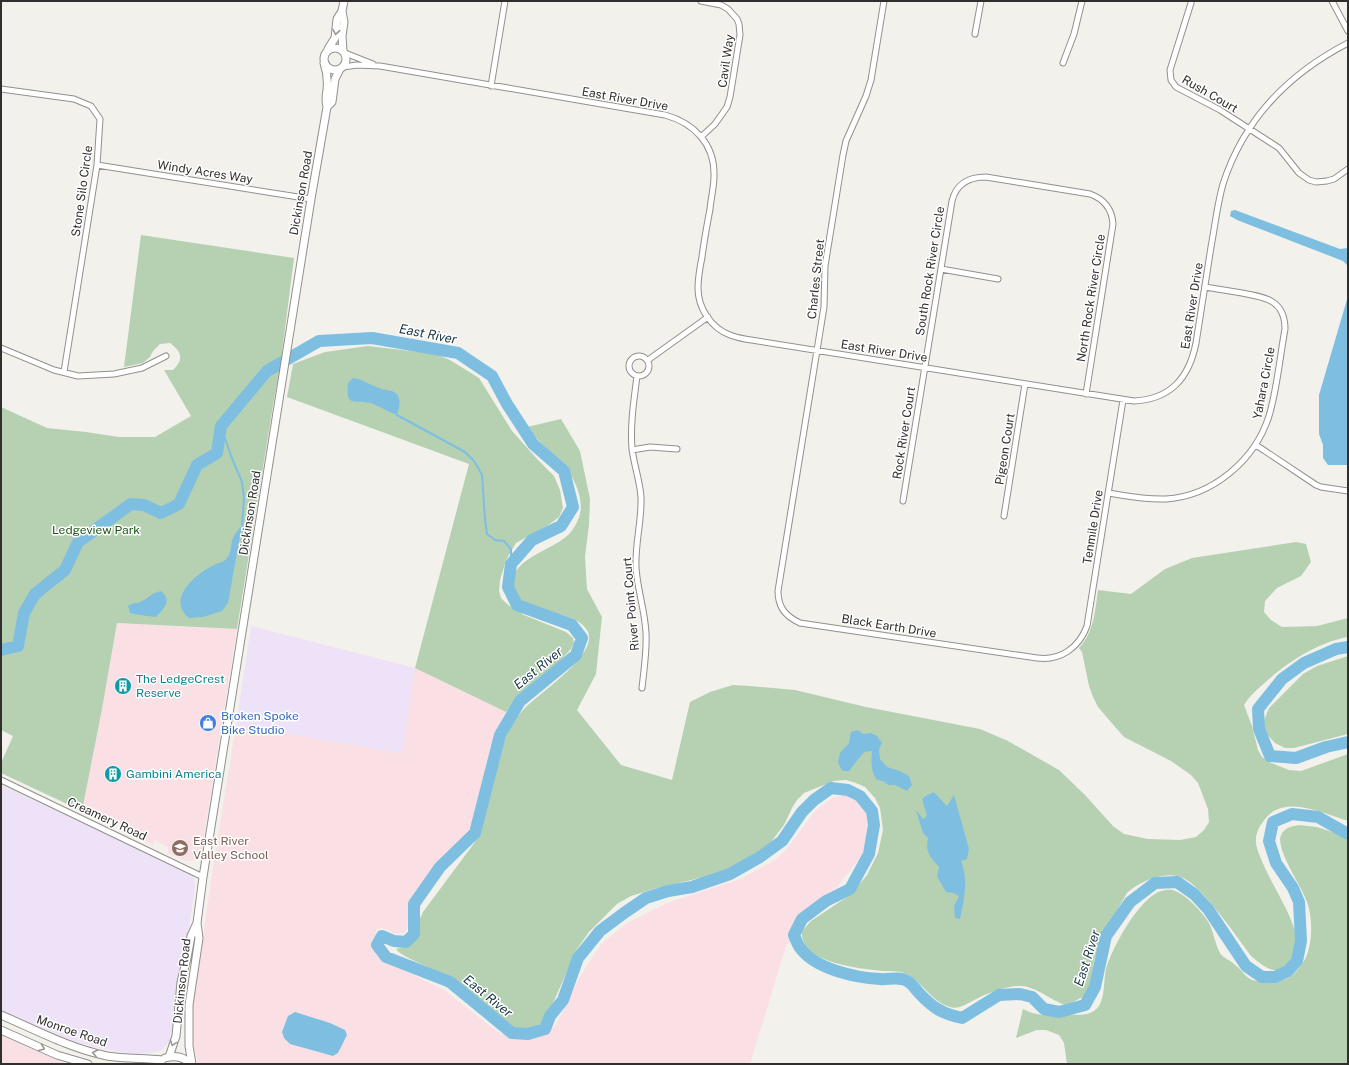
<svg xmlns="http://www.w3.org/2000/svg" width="1349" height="1065" viewBox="0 0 1349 1065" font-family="'Public Sans',sans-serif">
  <rect width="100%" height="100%" fill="#f3f1ec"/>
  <path fill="#fae0e5" d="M117,623L237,629L202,849L199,856L192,861H186L168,853V847L154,840V845L138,838V833L93,812V818L82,811L102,709Z
    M415,668L506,712L498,726L488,757L476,816L473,825L467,834L435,869L415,897L409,910L407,929L404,933L395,934L388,930L381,928L378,929L376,931L375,941L379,952L386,961L444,990L498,1032L507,1036L521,1039L531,1038L545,1034L550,1031L558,1021L579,978L601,944L628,922L667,903L740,879L775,860L785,851L815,811L832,798L847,794L855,797L862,803L869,815V831L865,849L861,857L837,887L805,910L800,914L797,920L793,933L792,941L787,943L750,1064H198L192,1038L193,1004L213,867L236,725L402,753Z
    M1,1035L54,1059L68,1064H1Z"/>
  <path fill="#ede2f7" d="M251,626L415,668L402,753L236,725Z
    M1,785L185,871L193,876L195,883V887L186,948L174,1001L172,1031L168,1043L162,1050L150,1053L137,1054L120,1052L92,1046L70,1040L1,1010Z"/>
  <path fill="#b6d1b2" d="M141,235L294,258L280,368L273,405L237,629L117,623L102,709L82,811L1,773V763L13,736L1,730V407L47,428L86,432L119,437H155L191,416L164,370H173C184,359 182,352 170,343L160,344L153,351L150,357L143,363L124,367Z
    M368,346L436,354L450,360L479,378L512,431L538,460L554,476L560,490L563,508L559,517L547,526L516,543L506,560L500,580L499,591L501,598L507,604L524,615L566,632L573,638L574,643L571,649L555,666L532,685L506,712L415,668L469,464L287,397L293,364L325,352Z
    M561,419L580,451L590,499L589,525L585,556L587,589L602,617L596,674L577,710L621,765L672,780L690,702L710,692L733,685L750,686L795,690L866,707L980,729L1008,741L1059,770L1085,795L1113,826L1124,834L1148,839L1180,840L1196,837L1204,830L1209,822L1208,809L1198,783L1191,775L1171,761L1124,737L1116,728L1098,707L1093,697L1089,686L1082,652L1079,648C1094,632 1095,611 1098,590L1131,594L1165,569L1192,558L1296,542L1306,544L1311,562L1301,576L1277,588L1265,601L1264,612L1271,620L1282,627L1317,626L1348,618V637C1315,643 1285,664 1260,687C1254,692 1248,698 1244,705L1252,726L1258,750L1262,757L1269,762L1289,770L1301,771L1348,754V821C1325,814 1285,794 1266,818C1260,825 1255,833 1256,843C1257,851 1261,858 1264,866C1274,888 1288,908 1295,931C1299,944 1297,958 1285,966C1282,968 1278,971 1274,970C1266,969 1257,961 1251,956C1237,937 1202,886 1183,878C1166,870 1140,881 1127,893C1115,914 1101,937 1094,961C1092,971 1093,988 1085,996C1083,997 1079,999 1077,1000C1073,1002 1067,1005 1062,1004C1060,1003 1057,1001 1054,1000C1043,994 1031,985 1018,986C1007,986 988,993 978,998C969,1002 961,1010 950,1007C931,1002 922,980 904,973C898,971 890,971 883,971C861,969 798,963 802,931L811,921L850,895L858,886L867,875L878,853L883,830L880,808L875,798L865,787L856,783L846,780L834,781L804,793L797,800L792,808L784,825L771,842L762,850L734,867L717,874L657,888L631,896L617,904L589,932L577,949L545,1021C534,1032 522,1031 509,1025C485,1006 463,985 436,971C427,966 400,956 396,949L408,946L414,941L416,936L418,923L423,912L475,842C483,828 485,815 488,799C495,768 501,735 523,710C537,694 598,656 588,632C579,612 539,614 523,602C520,600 518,596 516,593C514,590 512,585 512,582C514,558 554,549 568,535C574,529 578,521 580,514C583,501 577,485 570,474C563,462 551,453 541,443C536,438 532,432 527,427Z
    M1348,656V734L1294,748H1285L1275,743L1263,730V723L1269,708L1303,674L1317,666Z
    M1299,825L1317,827L1348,837V1064H1067L1064,1043L1059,1035L1046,1030H1037L1016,1038L1023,1009C1036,1016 1049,1016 1064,1014C1074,1014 1085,1017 1094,1011C1106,1003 1103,982 1106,969C1112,948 1139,898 1161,891C1166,890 1171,889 1175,891C1187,895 1204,914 1210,925C1213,932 1216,946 1220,953C1223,958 1230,960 1234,964C1240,968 1244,975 1250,979C1254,981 1260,981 1264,982C1285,982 1293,979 1304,961C1313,946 1313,918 1307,902C1302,887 1275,849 1281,835C1284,828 1292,826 1299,825Z"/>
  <path fill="#7ebfe1" d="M1235,210L1340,249L1348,248V266L1343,261L1237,220L1230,216L1231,211Z
    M1348,296V465H1328L1323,458V445L1319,434V395Z
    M353,378C362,379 370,385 379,388C383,390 390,390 394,392C403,397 399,408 397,415C388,412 379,406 371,403C356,399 345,409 348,383Z
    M242,525L228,603L222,611L203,617L189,618C166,599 195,574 214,565C219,562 224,563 227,558C232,553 230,544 233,538C235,533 239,529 242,525Z
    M161,591C172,600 165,608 156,617L139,615L130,613L128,606C134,602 135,604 140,602C149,598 151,593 161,591Z
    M858,730L863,734L871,733L877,736L882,743L879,749L880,759L887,767L900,771L909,776L912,785L907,791L895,785H888L885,782L876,779C871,770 871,762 872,751L864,752L849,771H842L838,762L840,753L849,743L851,732Z
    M934,792L947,806L954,795L969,849L967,859L961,861C969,881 964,899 960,919L955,918L954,906L959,896L953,893L946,892L937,876L939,867C930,857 925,852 928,838L923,833L916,810L923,819L927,816L922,799L926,796Z
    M295,1012L330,1023L345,1030L347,1035L338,1053L333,1056L290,1044L284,1038L282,1032L288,1016Z"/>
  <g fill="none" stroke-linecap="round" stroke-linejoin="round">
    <path stroke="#7ebfe1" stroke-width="2" d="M397,415L465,452L474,461L482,475L485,519L487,534L495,540L504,541L511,549V564
      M221,426L231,456L242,482L244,498L242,525"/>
    <path stroke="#7ebfe1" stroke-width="12" d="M1348,647L1336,649L1304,663L1282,679L1258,709L1259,729L1270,756L1296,758L1326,747L1348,742
      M1,650L18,646L24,613L35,594L65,570L78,542L131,504L144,505L161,513L179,504L197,465L217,453L221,426L267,371L319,341L372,338L458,353L492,376L507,404L533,444L564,471L573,507L561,526L532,540L511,564L508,587L517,605L572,625L582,638L576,655L520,701L500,735L475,833L440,867L414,904V934L406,942L394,941L382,936L377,945L386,957L450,982L512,1033L528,1034L545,1029L550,1016L563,1000L578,958L600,931L624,913L646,898L668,891L692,887L730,874L760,857L782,841L802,812L814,800L831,788L848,790L860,796L872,811L874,825L869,854L850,889L826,901L802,919L794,935C796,940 798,946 801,949C816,969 856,978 880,979C888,980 899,976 907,981C912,983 916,990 920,994C933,1008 943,1014 962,1018L999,995L1020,994L1032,997L1044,1009L1059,1012L1085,1005L1095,987L1106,936L1130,902L1155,883L1177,882L1194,894L1208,909L1246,966L1262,977H1275L1288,971L1297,961L1301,941L1299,902L1293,888L1276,863L1269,841L1273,822L1292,814L1318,817L1348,834"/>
    <g stroke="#92908b" stroke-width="7">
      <path id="street" d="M884,1L871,80L866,96L846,141L843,155L825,266L824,307L778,591C778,607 785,616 800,623L1037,658C1060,661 1079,648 1087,626L1123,400
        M1332,1L1348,31
        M1191,3L1170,70L1171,80L1176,87L1220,110L1279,148L1299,173L1309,180L1316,182L1327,181L1334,179L1348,169
        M975,34L981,1
        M345,53L373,64
        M1063,63L1074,34L1082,1
        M343,67L357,65L380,66L665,115C694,123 715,144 714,176C714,187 711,198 710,209C707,225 704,241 702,257C700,267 698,278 698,288C698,308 711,328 730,335C735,337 740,338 745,339L1134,401C1171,399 1189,378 1196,343C1201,311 1206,279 1211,247C1215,226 1217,205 1223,184C1244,119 1288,74 1348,43
        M491,86L505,1
        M1,89L74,99L91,106L100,119L97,165L64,372
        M701,137L715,124L727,107L730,97L740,35L739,24L737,19L728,9L721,5L701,1
        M97,165L311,199
        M941,269L998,279
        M1,348L54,370L78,376L114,374L142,368L166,356
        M629 366a10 10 0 1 1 20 0a10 10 0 1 1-20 0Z
        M648,360L708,317
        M637,376C634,400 630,424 632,449C634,465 640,481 641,497C642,520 635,543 636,567C637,589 645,610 646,633C647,651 644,669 642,688
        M1256,445L1316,485L1321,487L1348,491
        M632,450L650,447L677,449
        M1108,493C1127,496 1146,500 1166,499C1213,496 1255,460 1269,416C1277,390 1280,356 1285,329C1285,300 1265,297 1242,293C1230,291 1217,289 1205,287
        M903,501L952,201C956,184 969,177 986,177L1090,194C1104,199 1112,209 1113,224L1086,394
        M1004,516L1025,384
        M1,780L203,877"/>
    </g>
    <g stroke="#92908b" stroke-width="9">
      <path id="secondary" d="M324 59a11 11 0 1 1 22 0a11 11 0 1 1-22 0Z
        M328,49L335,38L337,19L342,11
        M343,51L342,36L344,22L342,11L344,1
        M327,107L332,102L335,79L340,69
        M1,1015C36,1030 69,1048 107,1056C125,1059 143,1058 162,1060
        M1,1030L57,1055L88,1064
        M169,1057L176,1036L181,982L187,958L191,936L197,923
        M165,1058C175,1055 184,1057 191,1064
        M192,1064L189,1046V1005L199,938L197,923L203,877L311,199L327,107C325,100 326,96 327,90C328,81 327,72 324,63"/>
    </g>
    <use href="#street" stroke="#fff" stroke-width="5"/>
    <use href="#secondary" stroke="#fff" stroke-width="7"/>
  </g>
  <defs><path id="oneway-chevron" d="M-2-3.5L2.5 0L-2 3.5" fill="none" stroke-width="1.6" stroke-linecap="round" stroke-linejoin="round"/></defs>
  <g stroke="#989796">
    <use href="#oneway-chevron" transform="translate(336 32) rotate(100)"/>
    <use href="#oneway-chevron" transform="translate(173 1043) rotate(110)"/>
    <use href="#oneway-chevron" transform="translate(42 1048) rotate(23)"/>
    <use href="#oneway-chevron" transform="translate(95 1053) rotate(-167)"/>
  </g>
  <defs>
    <g id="building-disc" transform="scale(0.9)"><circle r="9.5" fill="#0f9aa8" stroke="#fff"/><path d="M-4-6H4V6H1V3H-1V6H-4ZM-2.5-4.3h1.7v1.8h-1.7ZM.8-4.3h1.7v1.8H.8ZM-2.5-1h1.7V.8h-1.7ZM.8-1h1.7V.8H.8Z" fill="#fff"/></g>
    <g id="shop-disc" transform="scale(0.9)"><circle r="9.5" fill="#3f7fe0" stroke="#fff"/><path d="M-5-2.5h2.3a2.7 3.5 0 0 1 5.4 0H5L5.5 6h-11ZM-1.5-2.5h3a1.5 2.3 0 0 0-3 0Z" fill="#fff"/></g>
    <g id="school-disc" transform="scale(0.9)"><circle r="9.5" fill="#8d6e63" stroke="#fff"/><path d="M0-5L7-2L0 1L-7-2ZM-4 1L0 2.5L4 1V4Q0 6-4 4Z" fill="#fff"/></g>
  </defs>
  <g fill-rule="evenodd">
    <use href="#building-disc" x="123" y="686"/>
    <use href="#shop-disc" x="208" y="723"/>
    <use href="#building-disc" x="113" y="774"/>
    <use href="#school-disc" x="180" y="848"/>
  </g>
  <g text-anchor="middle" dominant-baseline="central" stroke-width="3" stroke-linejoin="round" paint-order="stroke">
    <g font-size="12" fill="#302f2d" stroke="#fff">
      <text transform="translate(726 61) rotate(-82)">Cavil Way</text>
      <text transform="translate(1210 94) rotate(30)">Rush Court</text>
      <text transform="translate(625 99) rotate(10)">East River Drive</text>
      <text transform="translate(205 172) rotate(9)">Windy Acres Way</text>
      <text transform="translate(82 191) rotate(-82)">Stone Silo Circle</text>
      <text transform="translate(301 193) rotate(-80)">Dickinson Road</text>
      <text transform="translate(930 271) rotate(-81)">South Rock River Circle</text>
      <text transform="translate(816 279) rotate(-84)">Charles Street</text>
      <text transform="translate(1091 298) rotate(-81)">North Rock River Circle</text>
      <text transform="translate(1192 306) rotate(-81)">East River Drive</text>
      <text transform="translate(884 351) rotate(9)">East River Drive</text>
      <text transform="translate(1264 383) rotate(-79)">Yahara Circle</text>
      <text transform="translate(904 433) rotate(-81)">Rock River Court</text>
      <text transform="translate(1005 449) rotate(-81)">Pigeon Court</text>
      <text transform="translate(250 513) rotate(-81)">Dickinson Road</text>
      <text transform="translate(1093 527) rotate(-81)">Tenmile Drive</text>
      <text transform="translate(631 604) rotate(-95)">River Point Court</text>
      <text transform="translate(889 626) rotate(9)">Black Earth Drive</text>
      <text transform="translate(107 819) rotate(25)">Creamery Road</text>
      <text transform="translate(182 981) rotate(-84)">Dickinson Road</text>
      <text transform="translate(72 1031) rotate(19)">Monroe Road</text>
    </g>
    <g font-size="12" fill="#1d5515" stroke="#fff">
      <text x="96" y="530">Ledgeview Park</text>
    </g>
    <g font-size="12" fill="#0d838f" stroke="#fff" text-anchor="start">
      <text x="136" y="679">The LedgeCrest<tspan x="136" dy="14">Reserve</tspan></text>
      <text x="126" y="774">Gambini America</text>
    </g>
    <g font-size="12" fill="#366cbe" stroke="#fff" text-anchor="start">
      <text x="221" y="716">Broken Spoke<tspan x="221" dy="14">Bike Studio</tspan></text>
    </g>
    <g font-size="12" fill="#785e54" stroke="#fff" text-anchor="start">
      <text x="193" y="841">East River<tspan x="193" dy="14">Valley School</tspan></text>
    </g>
    <g font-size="13" font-style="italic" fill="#163543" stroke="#fff">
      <text transform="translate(428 334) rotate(11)">East River</text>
      <text transform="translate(538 668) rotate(-39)">East River</text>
      <text transform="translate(1087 958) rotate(-72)">East River</text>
      <text transform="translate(488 996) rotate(39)">East River</text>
    </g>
  </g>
  <rect width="1349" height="1065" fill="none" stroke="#302f2d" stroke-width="4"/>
</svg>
